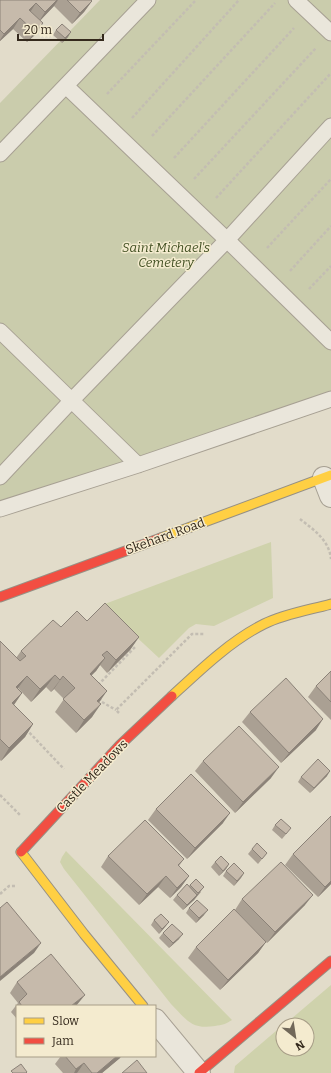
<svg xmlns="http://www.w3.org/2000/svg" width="331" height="1073" viewBox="0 0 331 1073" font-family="Bitter,serif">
  <rect width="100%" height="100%" fill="#e2dcca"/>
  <path fill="#cfd2ac" d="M271,542L273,598L214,626L196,624L189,628L159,658L102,605Z
    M66,851L232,1020C226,1024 222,1025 215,1026C191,1030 186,1019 171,1004L64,869L60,862L62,857Z
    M331,985V1073H234L235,1066L283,1025V1049H307V1025H284Z"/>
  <path fill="#caccac" d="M100,0H331V407L278,426L0,517V103Z"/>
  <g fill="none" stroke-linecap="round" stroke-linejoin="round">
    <g stroke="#a7a093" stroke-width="17">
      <path id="lane" d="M296,0L331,33
        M66,86L227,240L331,342
        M0,154L148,0
        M0,331L138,465
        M0,477L72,400L227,240L331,126
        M0,509L138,465L331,399"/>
    </g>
    <g stroke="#a7a093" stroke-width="24">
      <path id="street" d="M324,478L331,496
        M155,1020L199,1073"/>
    </g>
    <g stroke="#969084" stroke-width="11">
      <path id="slow" d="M161,538L331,475
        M172,696C199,671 230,641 264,624C284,614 309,610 331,604
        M21,852L84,934L143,1006"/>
    </g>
    <g stroke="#969084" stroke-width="11">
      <path id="jam" d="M0,597L161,538
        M21,852L120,745L172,696
        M199,1073L331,961"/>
    </g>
    <path stroke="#c3bdb2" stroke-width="2.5" stroke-dasharray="3 2" stroke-linecap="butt" d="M107,94L196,0
      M132,118L239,0
      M152,136L275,3
      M174,158L294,28
      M194,179L316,48
      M216,198L331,73
      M267,248L331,179
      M290,271L331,226
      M309,289L331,266
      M300,519C314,530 329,540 331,559
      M98,685L135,647
      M99,698L102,702L116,710
      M119,713L116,710L192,634H204
      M26,729L64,769
      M0,795L21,816
      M0,894L9,886H15"/>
    <use href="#lane" stroke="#eae6db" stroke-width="15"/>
    <use href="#street" stroke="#eae6db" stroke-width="22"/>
    <use href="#slow" stroke="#ffcf43" stroke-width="9"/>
    <use href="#jam" stroke="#f24e42" stroke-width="9"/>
  </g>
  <path fill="#aaa093" d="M0,0H91L92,1L84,12L72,24L54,6L40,20L43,23L36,34L27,42L13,29L0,41Z
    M56,30L68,37L62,43L53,35Z
    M87,621L139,637L130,650L107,673L100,665L96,671L91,675L99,702L92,717L76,733L55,712L64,699L54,689L51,692L46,687L31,702L18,688V689L22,693L14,705L33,724L25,737L1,761L0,760V642L16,658L21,651L61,627Z
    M331,671V720L308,697L316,686Z
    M250,712L316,730L281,763L242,722Z
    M203,761L271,778L235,813L195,771Z
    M327,776L310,793L298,782L301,777Z
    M156,809L223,823L187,859L148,820Z
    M275,825L287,833L282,839L272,830Z
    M252,849L267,853L258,864L248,854Z
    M293,854L331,884L318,897L285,865Z
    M108,856L184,859L179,866L189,876L181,887L170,898L158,887L139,905L101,867Z
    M215,862L229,864L226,869L219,876L211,867Z
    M226,871L244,873L234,886L223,876Z
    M190,885L201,892L194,900L183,910L173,900L177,895Z
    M242,899L305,905L267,943L235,910Z
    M189,908L204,915L196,923L186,913Z
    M154,920L169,922L165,927L159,934L151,925Z
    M163,933L179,939L169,948L159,938Z
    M266,942L258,953L220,990L188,958L196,947Z
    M17,982L77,1005L76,1006H17V1019L11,1012L18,1003L10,993Z
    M61,1056H121L120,1058L102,1073H63L55,1064Z"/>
  <path fill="#8b8278" d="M57,0H58L54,6L38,23L45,12Z
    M92,1L84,12L72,24L80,13Z
    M36,3L29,14L22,20L29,10Z
    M20,18L13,29L0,41V40L4,34Z
    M43,23L36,34L27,42L35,32Z
    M71,32L68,37L62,43L65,38Z
    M139,637L130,650L107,673L116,660Z
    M105,658L96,671L81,686L90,674Z
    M55,675L46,687L31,702L40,689Z
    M27,676L18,688L7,699L16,687Z
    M63,676L54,689L51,692Z
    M107,691L98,704L97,701Z
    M22,693L13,706L12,703Z
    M101,704L92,717L76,733L84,720Z
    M323,719L316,730L281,763L289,753Z
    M33,724L25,737L1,761L9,748Z
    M279,767L271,778L235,813L243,802Z
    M330,771L327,776L310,793L314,788Z
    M230,813L223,823L187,859L195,848Z
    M229,864L226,869L219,876L223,871Z
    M244,873L241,878L234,886L237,881Z
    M166,876L158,887L139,905L147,894Z
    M189,876L181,887L170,898L177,888Z
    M331,881V884L318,897L325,887Z
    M204,887L194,900L183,910L187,905Z
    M313,895L305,905L267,943L275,932Z
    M208,910L204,915L196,923L199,918Z
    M169,922L165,927L159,934L162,929Z
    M183,934L179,939L169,948L173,943Z
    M266,942L258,953L220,990L228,980Z
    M41,943L34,953L0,981V977Z
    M85,995L76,1006H71Z
    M117,1056H121L120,1058L102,1073H97Z
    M84,1063L77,1073H74L76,1069Z"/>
  <path fill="#c6baab" stroke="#8b8278" d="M0,0H57L45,12L36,3L29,10L43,23L35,32L20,18L4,34L0,30Z
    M67,0H91L92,1L80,13Z
    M62,24L71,32L65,38L56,30Z
    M105,603L139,637L116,660L107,651L102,655L105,658L90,674L107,691L97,701L101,704L84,720L63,699L75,688L63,676L60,680L55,675L40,689L27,676L16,687L22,693L12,703L33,724L9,748L0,739V641L20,661L26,656L21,651L53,620L61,627L77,611L87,621Z
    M331,671V702L316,686Z
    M286,678L323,719L289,753L250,712Z
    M239,726L279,767L243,802L203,761Z
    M318,759L330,771L314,788L301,777Z
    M191,774L230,813L195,848L156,809Z
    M331,816V881L325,887L293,854Z
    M281,819L291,828L286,834L275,825Z
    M145,820L184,859L178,865L189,876L177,888L166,876L147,894L108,856Z
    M257,843L267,853L262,859L252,849Z
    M221,856L229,864L223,871L215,862Z
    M281,862L313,895L275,932L242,899Z
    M234,863L244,873L237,881L226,871Z
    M196,879L204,887L198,893L190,885Z
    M187,884L197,895L187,905L177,895Z
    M197,900L208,910L199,918L189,908Z
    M7,902L41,943L0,977V908Z
    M234,909L266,942L228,980L196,947Z
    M161,914L169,922L162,929L154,920Z
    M172,924L183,934L173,943L163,933Z
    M51,954L85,995L71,1006H22L19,1002L27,994L17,982Z
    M65,1056H117L97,1073H92L84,1063L76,1069Z
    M137,1060L147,1073H122Z
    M21,1064L27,1072L26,1073H13L11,1071Z"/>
  <g text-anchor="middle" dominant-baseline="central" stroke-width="3" stroke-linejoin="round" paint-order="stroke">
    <g font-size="13" font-style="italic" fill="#425023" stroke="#f4ebcf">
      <text x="166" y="247">Saint Michael's<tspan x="166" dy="15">Cemetery</tspan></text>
    </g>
    <g font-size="13" fill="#34291c" stroke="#f4ebcf">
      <text transform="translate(165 536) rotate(-20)">Skehard Road</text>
      <text transform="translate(92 776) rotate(-46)">Castle Meadows</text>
    </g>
  </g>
  <rect x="16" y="1005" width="140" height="52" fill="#f4ebcf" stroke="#a79d87"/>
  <rect x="24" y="1018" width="20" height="6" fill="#ffcf43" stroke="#a79d87"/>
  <text x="52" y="1025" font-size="12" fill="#34291c">Slow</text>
  <rect x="24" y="1038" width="20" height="6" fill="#f24e42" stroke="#a79d87"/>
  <text x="52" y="1045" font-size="12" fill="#34291c">Jam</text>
  <g transform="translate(295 1037) rotate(150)"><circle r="19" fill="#f4ebcf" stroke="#a79d87"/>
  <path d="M0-3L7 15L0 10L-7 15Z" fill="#716859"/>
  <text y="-6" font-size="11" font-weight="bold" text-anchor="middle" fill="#34291c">N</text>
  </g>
  <path d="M18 34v6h85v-6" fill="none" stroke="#34291c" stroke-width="2"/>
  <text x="24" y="34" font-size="12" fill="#34291c" stroke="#f4ebcf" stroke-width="3" paint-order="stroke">20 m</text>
</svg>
